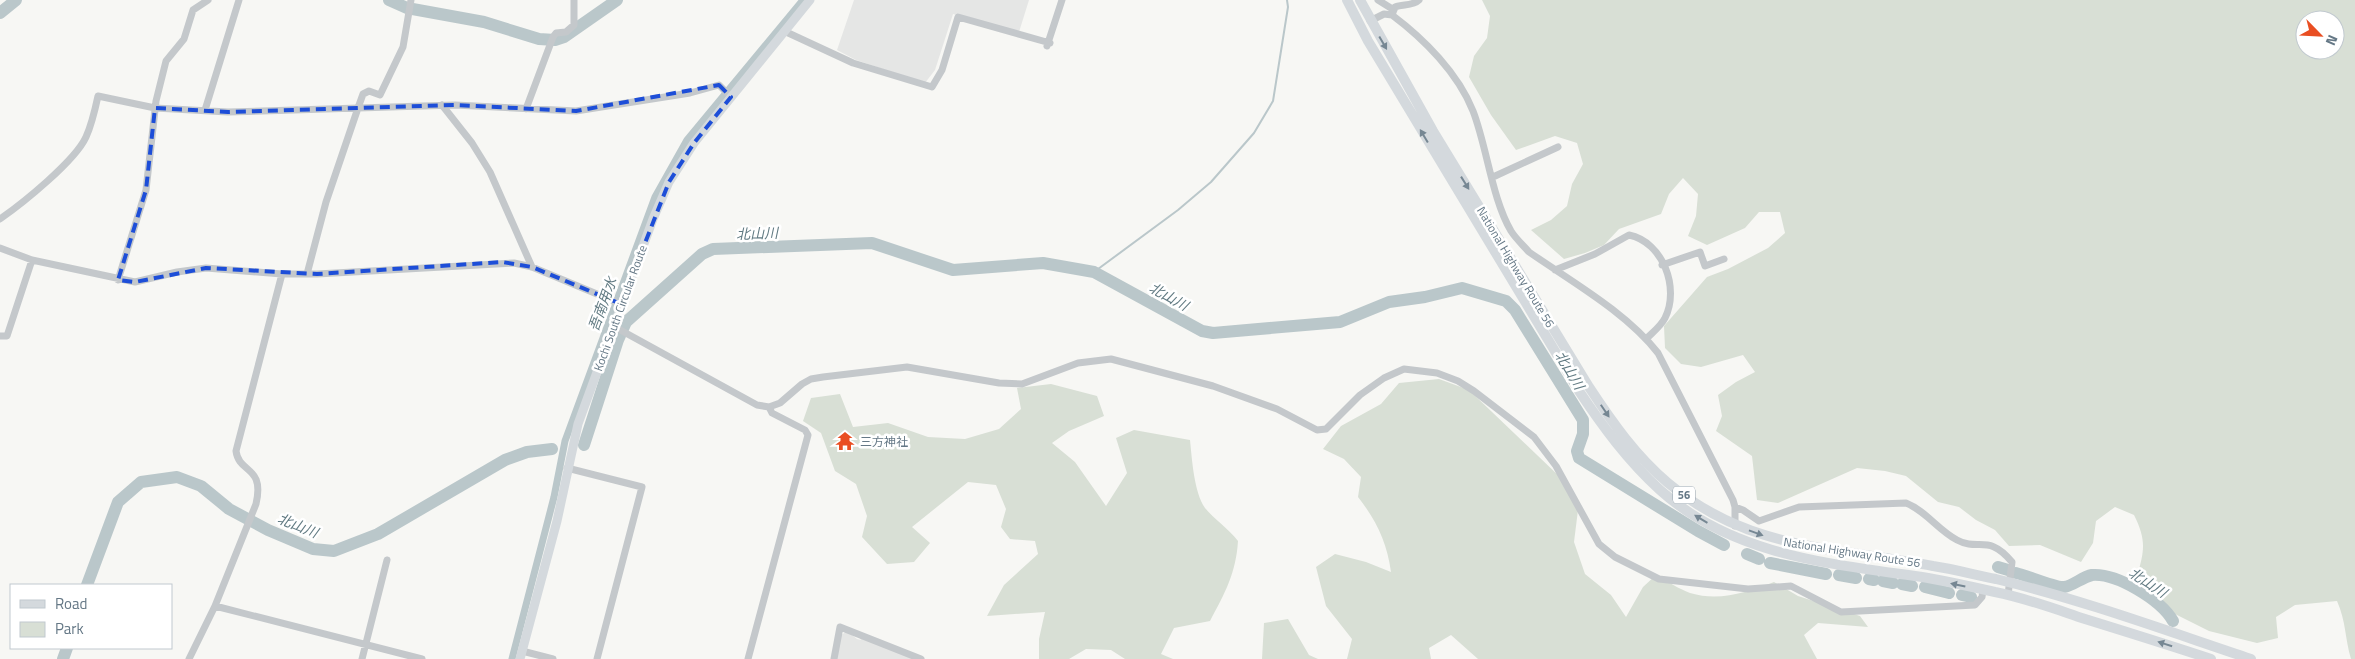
<svg xmlns="http://www.w3.org/2000/svg" width="2355" height="659" viewBox="0 0 2355 659" font-family="'Titillium Web','Noto Sans JP',sans-serif">
  <rect width="100%" height="100%" fill="#f7f7f4"/>
  <path fill="#e5e6e5" d="M854,0H1029L1019,32L953,14L935,70L925,83L856,60L837,50Z
    M847,631L857,639L861,640L859,637L915,659H835L840,636Z"/>
  <path fill="#d8dfd5" fill-rule="evenodd" d="M1482,0H2355V659H2351C2345,639 2346,621 2337,601L2295,605L2276,617L2278,638L2257,643L2209,631L2165,609L2149,595L2137,576C2145,550 2146,539 2134,515L2115,507L2096,521L2093,543L2081,562L2040,545L2009,546L1995,530L1976,520L1959,507L1938,502L1906,476L1885,471L1857,468L1778,503L1757,500L1752,456L1716,431L1722,416L1718,395L1736,382L1755,372L1743,355L1701,367L1681,364L1665,348L1664,326L1707,277L1728,269L1768,248L1785,233L1780,212H1759L1745,228L1707,245L1688,236L1696,216L1698,194L1683,178L1669,194L1661,214L1619,229L1604,245L1585,253L1564,259L1531,230L1551,220L1567,206L1572,184L1583,164L1577,143L1555,136L1516,150L1491,115L1469,77L1474,56L1487,38L1490,16ZM2305,20H2335V50H2305Z
    M1439,379L1469,390L1561,478L1578,510L1574,542L1585,574L1611,595L1626,617L1643,587L1656,575C1667,581 1679,589 1690,593C1720,602 1747,592 1774,582L1798,596L1860,616L1868,627L1818,623L1804,635L1817,659H1478L1451,635L1429,648L1431,659H1347L1352,639L1326,606L1316,567L1335,554L1366,562L1391,572C1387,542 1376,520 1358,497L1361,477L1344,459L1323,449L1341,426L1381,404L1399,383Z
    M1051,384L1097,396L1104,416L1069,431L1052,443L1075,462L1106,506L1127,473L1116,438L1134,430L1190,440C1192,459 1194,492 1205,508C1213,518 1229,529 1238,541C1236,573 1225,593 1210,621L1174,628L1161,654L1173,659H1125L1111,650L1086,649L1069,659H1039V639L1045,612L987,616L1004,585L1038,554L1035,541L1010,539L1001,527L1006,509L996,485L968,482L912,527L930,543L914,562L887,564L862,537L867,516L856,484L835,471L821,433L803,421L811,398L840,394L853,427L888,423L928,437L965,439L999,429L1021,409L1017,388Z
    M1288,619L1309,655L1318,659H1262L1264,623Z"/>
  <g fill="none" stroke-linecap="round" stroke-linejoin="round">
    <path stroke="#bac7ca" stroke-width="2" d="M1094,272L1178,210L1211,182L1254,133L1273,101L1288,7L1287,0"/>
    <path stroke="#bac7ca" stroke-width="7" d="M512,659L554,497L565,441L655,197L687,140L803,0"/>
    <path stroke="#bac7ca" stroke-width="12" d="M389,0L407,8L484,22L539,39L555,40L564,37L617,0
      M0,13L16,0
      M584,445L618,340L626,322L702,254L713,249L872,243L953,270L1043,263L1094,272L1202,331L1213,333L1340,322L1389,302L1425,297L1462,288L1506,301L1515,310L1583,420V434L1577,451L1579,458L1698,531L1724,545
      M1747,554L1759,559
      M1770,563L1826,574
      M1998,567L2008,570
      M2016,573C2025,575 2057,588 2064,587C2073,586 2082,577 2092,575C2117,573 2161,600 2173,621
      M1839,575L1856,578
      M1869,579L1874,580
      M1883,581L1893,583
      M1902,584L1912,586
      M87,585L118,502L141,482L177,477L201,486L229,509L268,530L313,549L334,551L378,534L505,460L527,452L552,449
      M1925,587L1949,593
      M1962,595L1971,597
      M63,659L67,648"/>
    <path stroke="#c4c8cb" stroke-width="7" d="M1378,0L1394,10
      M1392,15L1395,7C1403,4 1413,6 1419,0
      M1370,21L1384,14L1392,15C1424,39 1458,73 1473,111C1487,147 1492,199 1511,231C1516,239 1523,245 1529,252C1572,282 1626,312 1658,353L1733,500L1735,507V526
      M784,31L853,63L932,87L942,70L958,17L1050,43
      M1047,46L1062,0
      M442,105L472,143L490,172L532,267
      M526,109L553,37L556,33L566,32L574,25V0
      M205,110L239,0
      M1493,177L1558,147
      M0,219C23,203 75,161 86,137C92,124 95,110 98,96L155,108L228,112L455,105L576,111L690,93L719,85L731,97
      M0,248L32,260L135,282L177,272L206,268L282,274H317L514,263L532,267L621,304
      M1662,265L1700,252L1705,266L1724,259
      M1555,270L1595,254L1629,235C1663,242 1680,288 1665,318C1661,326 1653,332 1647,338
      M307,274L326,202L358,108L363,94L369,91L380,95L403,47L411,0
      M118,280L146,190L156,101L166,61L184,39L193,10L208,0
      M613,326L757,405L769,407L780,403L802,384L811,379L823,377L907,367L999,383L1022,384L1078,363L1111,359L1213,386L1277,409L1317,430L1326,429L1360,395L1384,378L1404,369L1437,373L1458,381L1474,391L1534,437L1556,466L1599,544L1615,557L1659,579L1748,589L1791,586L1841,612L1975,605L1982,597L1983,590
      M0,336H7L32,260
      M567,468L642,487L597,659
      M1735,507L1743,510L1759,521L1799,507L1906,503C1926,511 1938,530 1957,540C1979,552 1988,533 2012,562L2008,595
      M215,606L422,659
      M522,651L553,659
      M189,659L215,606L256,504C265,465 239,474 236,451L282,274
      M362,659L387,560
      M748,659L808,435L805,430L772,413L769,407
      M834,659L840,627L921,659"/>
    <path stroke="#d4d9dd" stroke-width="9" d="M520,659L557,521L578,424L653,219L669,182L694,143L810,0"/>
    <path stroke="#d4d9dd" stroke-width="10" d="M1347,0L1368,41L1579,391C1603,427 1628,461 1660,490C1734,557 1834,564 1928,578C1950,582 1973,587 1995,592C2026,598 2055,609 2085,619C2127,632 2169,645 2211,659
      M1360,0L1433,131L1589,387C1612,422 1636,456 1668,483C1749,551 1835,547 1933,566C1954,569 1975,575 1996,579C2083,600 2167,631 2251,659"/>
  </g>
  <defs><path id="oneway-solid" d="M-6-.8H1V-3.2L6.5 0L1 3.2V.8H-6Z" transform="scale(1.25)"/></defs>
  <g fill="#768793">
    <use href="#oneway-solid" transform="translate(1383 43) rotate(60)"/>
    <use href="#oneway-solid" transform="translate(1424 136) rotate(-121)"/>
    <use href="#oneway-solid" transform="translate(1465 183) rotate(58)"/>
    <use href="#oneway-solid" transform="translate(1605 411) rotate(56)"/>
    <use href="#oneway-solid" transform="translate(1701 519) rotate(-149)"/>
    <use href="#oneway-solid" transform="translate(1756 533) rotate(20)"/>
    <use href="#oneway-solid" transform="translate(1958 585) rotate(-168)"/>
    <use href="#oneway-solid" transform="translate(2165 644) rotate(-162)"/>
  </g>
  <path fill="none" stroke="#1d4ed8" stroke-width="4" stroke-dasharray="10 6" stroke-linejoin="round" d="M719,85L731,97L694,143L669,182L621,304L532,267L502,262L317,274L206,268L135,282L118,280L146,190L155,108L228,112L455,105L576,111Z"/>
  <defs>
    <g id="temple-bare" transform="scale(1.5)"><path d="M0-6L5-2H3V0L6.5 2.5H4V6H1.5V3h-3V6H-4V2.5H-6.5L-3 0V-2H-5Z" fill="#e94e22" stroke="#fff" stroke-width="2.5" paint-order="stroke"/></g>
  </defs>
  <g fill-rule="evenodd">
    <use href="#temple-bare" x="845" y="441"/>
  </g>
  <g text-anchor="middle" dominant-baseline="central" stroke-width="5" stroke-linejoin="round" paint-order="stroke">
    <rect fill="#fff" stroke="#93a0aa" stroke-width="1" x="1673" y="486.5" width="22" height="17" rx="4"/>
    <g font-size="11" font-weight="bold" fill="#657886">
      <text x="1684" y="495">56</text>
    </g>
    <g font-size="12" fill="#657886" stroke="#fff">
      <text transform="translate(1516 267) rotate(59)">National Highway Route 56</text>
      <text transform="translate(620 308) rotate(-70)">Kochi South Circular Route</text>
      <text transform="translate(1852 552) rotate(9)">National Highway Route 56</text>
    </g>
    <g font-size="12" fill="#657886" stroke="#fff" text-anchor="start">
      <text x="860" y="441">三方神社</text>
    </g>
    <g font-size="14" font-style="italic" fill="#617a82" stroke="#fff">
      <text transform="translate(757 233) rotate(-2)">北山川</text>
      <text transform="translate(1169 296) rotate(29)">北山川</text>
      <text transform="translate(602 304) rotate(-70)">吾南用水</text>
      <text transform="translate(1570 370) rotate(59)">北山川</text>
      <text transform="translate(298 525) rotate(22)">北山川</text>
      <text transform="translate(2148 582) rotate(33)">北山川</text>
    </g>
  </g>
  <rect x="10" y="584" width="162" height="65" fill="#ffffff" stroke="#c1c9cf"/>
  <rect x="20" y="600" width="25" height="8" fill="#d4d9dd" stroke="#c1c9cf"/>
  <text x="55" y="609" font-size="15" fill="#657886">Road</text>
  <rect x="20" y="622" width="25" height="15" fill="#d8dfd5" stroke="#c1c9cf"/>
  <text x="55" y="634" font-size="15" fill="#657886">Park</text>
  <g transform="translate(2320 35) rotate(114)"><circle r="24" fill="#ffffff" stroke="#c1c9cf"/>
  <path d="M0-4L9 19L0 12L-9 19Z" fill="#e94e22"/>
  <text y="-8" font-size="14" font-weight="bold" text-anchor="middle" fill="#657886">N</text>
  </g>
</svg>
